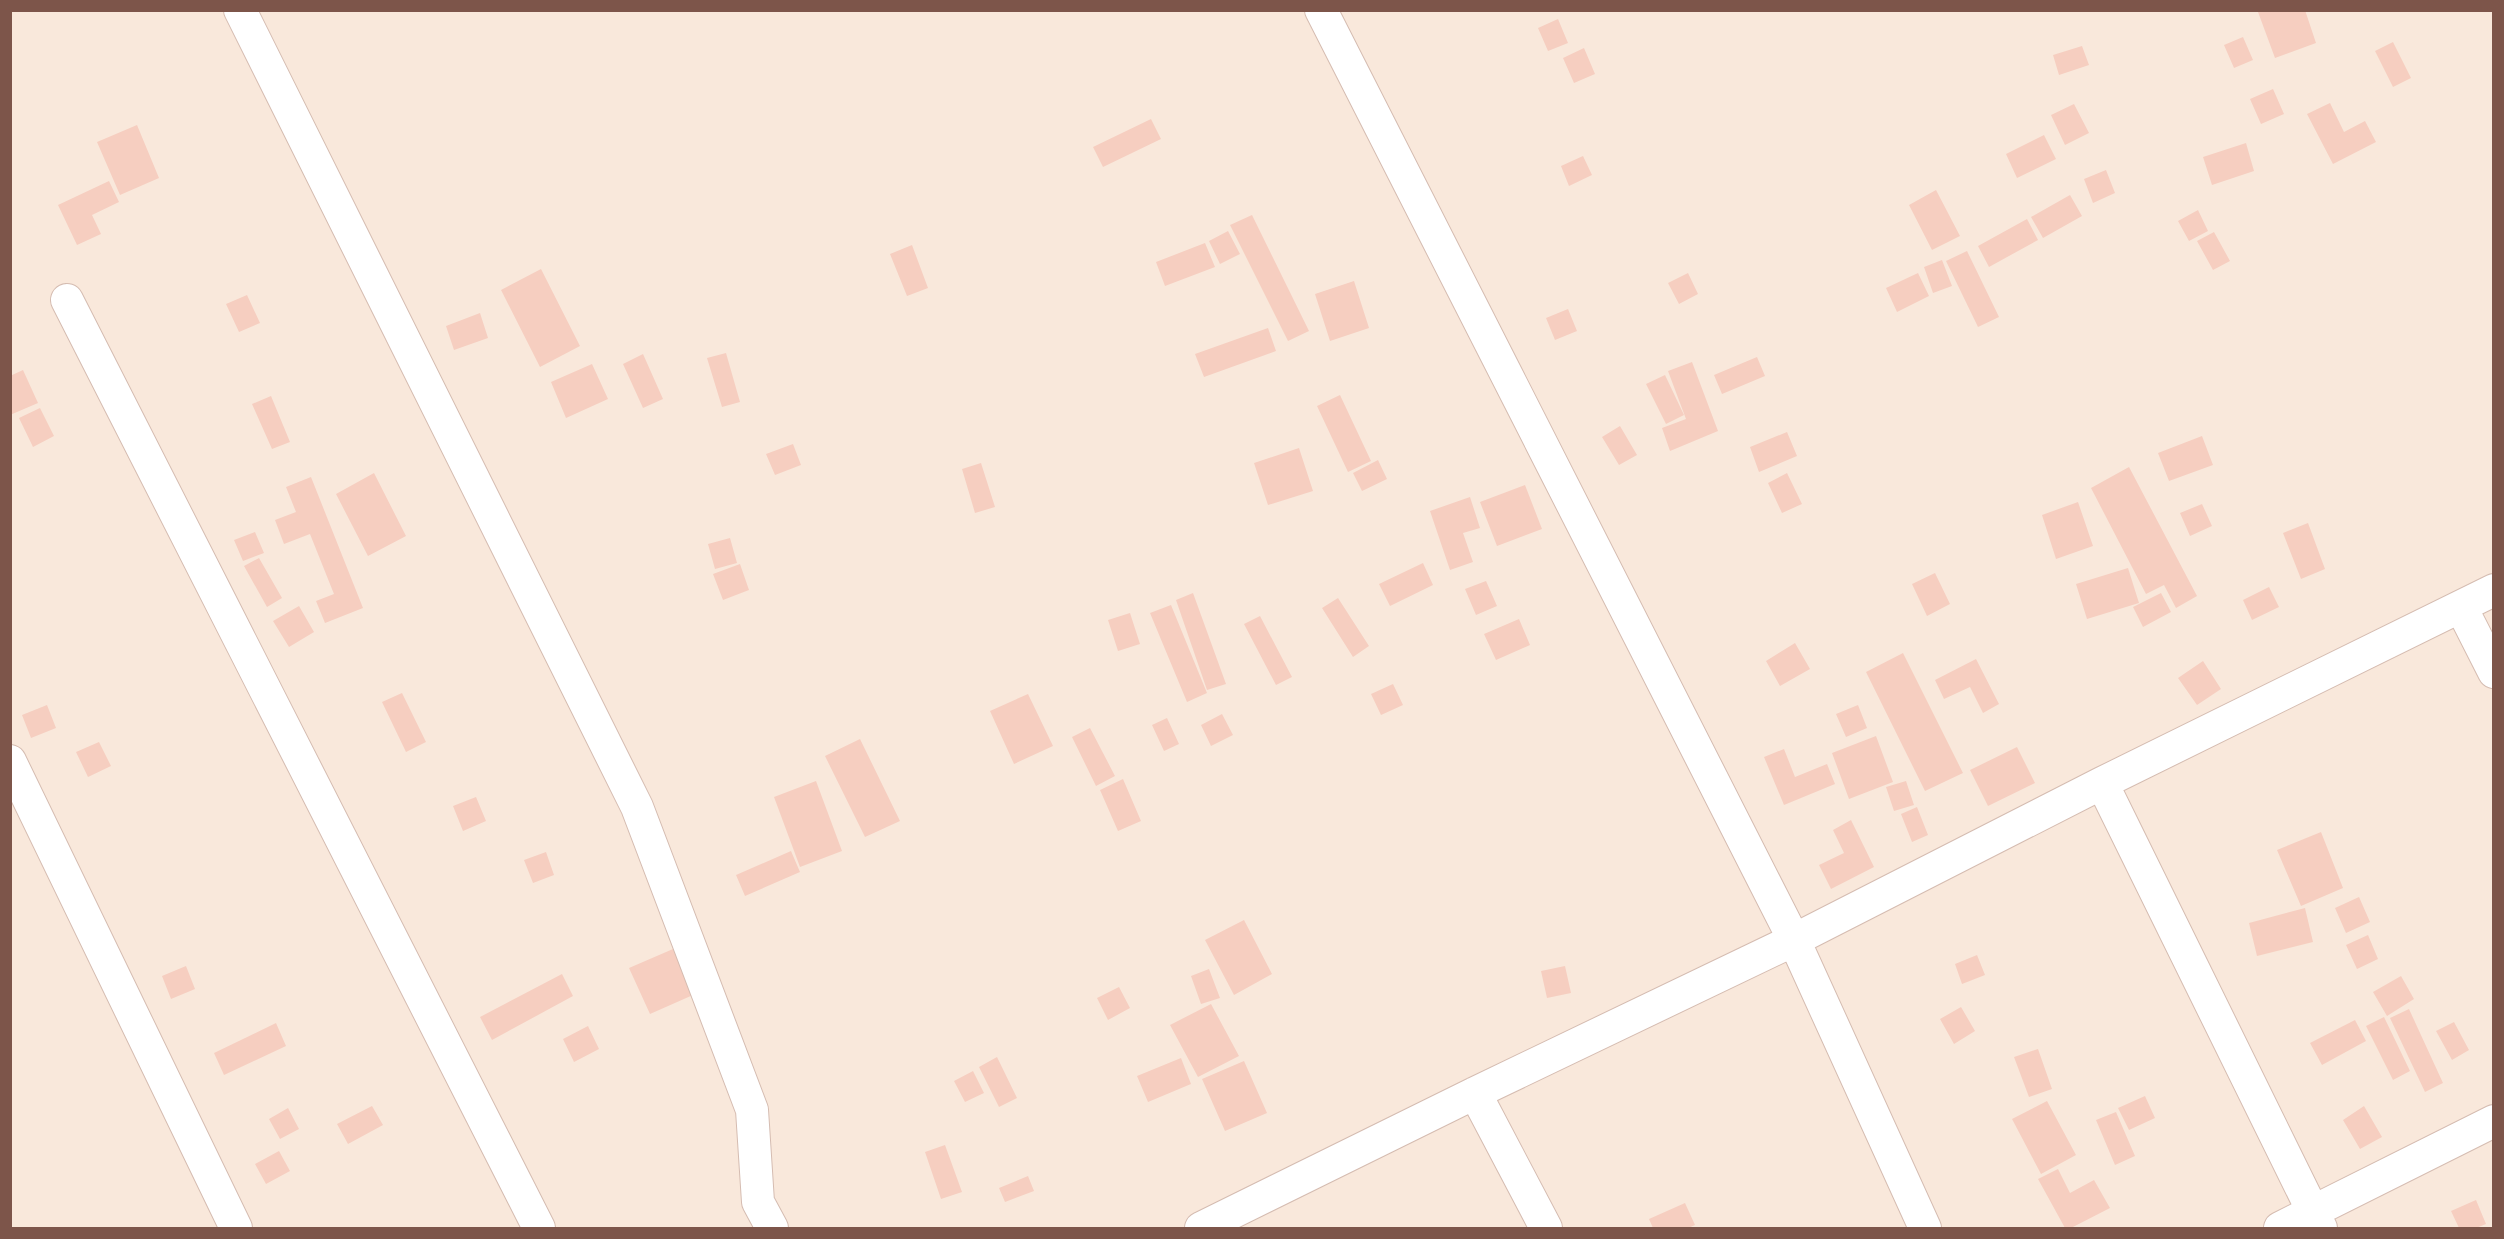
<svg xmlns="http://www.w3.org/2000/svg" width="2504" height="1239" viewBox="0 0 2504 1239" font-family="Lato,sans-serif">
  <rect width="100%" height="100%" fill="#fef4eb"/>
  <path fill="#f9e8db" d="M11,11H2493V1228H11Z"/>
  <path fill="#f6cec0" d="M2261,10H2305L2316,43L2275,58L2258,12Z
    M1558,19L1568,43L1548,51L1538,28Z
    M2243,37L2253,60L2234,68L2224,45Z
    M2393,42L2411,78L2393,87L2375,51Z
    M2082,46L2089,65L2059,75L2053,55Z
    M1584,48L1595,74L1574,83L1563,58Z
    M2273,89L2284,114L2261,124L2250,99Z
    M2330,103L2344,132L2365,121L2376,142L2333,164L2307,114Z
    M2074,104L2089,133L2065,145L2051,115Z
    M1151,119L1161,139L1103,167L1093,147Z
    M137,125L159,178L120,195L97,142Z
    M2044,135L2056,159L2017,178L2006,154Z
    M2246,143L2254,171L2212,185L2203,157Z
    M1583,156L1592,175L1569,186L1561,166Z
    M2106,170L2115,193L2093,203L2084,179Z
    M109,181L119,202L92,215L101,234L77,245L58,205Z
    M1936,190L1960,236L1932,250L1909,205Z
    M2070,195L2082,216L2043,238L2031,217Z
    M2198,210L2208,231L2189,241L2178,221Z
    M1252,215L1309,331L1288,341L1230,225Z
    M2027,219L2038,240L1989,267L1978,246Z
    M1228,231L1240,254L1220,264L1209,241Z
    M2214,232L2230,261L2213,270L2197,241Z
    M1205,243L1215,267L1165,286L1156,262Z
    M912,245L928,288L907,296L890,254Z
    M1967,251L1999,317L1978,327L1946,261Z
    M1942,260L1952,286L1933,293L1924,267Z
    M541,269L580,346L540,367L501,290Z
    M1688,273L1698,294L1679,304L1668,283Z
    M1918,273L1929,296L1897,312L1886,288Z
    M1354,281L1369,328L1330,341L1315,294Z
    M247,295L260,323L239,332L226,304Z
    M1568,309L1577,331L1555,340L1546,318Z
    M480,313L488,338L454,350L446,326Z
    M1268,328L1276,351L1204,377L1195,354Z
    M726,353L740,402L722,407L707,358Z
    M643,354L663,399L643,408L623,364Z
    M1757,357L1765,376L1722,394L1714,375Z
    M1692,362L1718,431L1670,451L1662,428L1686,419L1668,371Z
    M592,364L608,399L566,418L551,382Z
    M23,370L38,403L10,415V376Z
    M1665,375L1684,415L1666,424L1646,384Z
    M1340,395L1371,461L1348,472L1317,406Z
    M271,396L290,442L272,449L252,404Z
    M40,408L54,436L33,447L19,418Z
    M1620,426L1637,455L1619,465L1602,437Z
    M1787,432L1797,456L1759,472L1750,447Z
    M2202,436L2213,465L2169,481L2158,453Z
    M793,444L801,465L775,475L766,454Z
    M1299,448L1313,491L1268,505L1254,463Z
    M1378,460L1387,479L1362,491L1353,473Z
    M981,463L995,507L975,513L962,469Z
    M2129,467L2197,596L2176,608L2164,585L2146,594L2091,488Z
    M374,473L406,536L368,556L336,494Z
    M1787,473L1802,504L1782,513L1768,483Z
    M311,477L363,608L325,623L316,601L334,594L310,534L284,544L275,520L296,512L286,487Z
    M1525,485L1542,529L1497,546L1480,502Z
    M1470,497L1480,528L1463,533L1473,562L1450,570L1430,511Z
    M2078,502L2093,546L2056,559L2042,515Z
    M2202,504L2212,526L2190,536L2180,513Z
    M2308,523L2325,569L2301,579L2283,533Z
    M255,532L264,553L243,561L234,540Z
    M730,538L737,563L715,569L708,544Z
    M259,558L282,598L267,607L244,566Z
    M1423,563L1433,585L1390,606L1379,584Z
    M740,564L749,590L723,600L713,574Z
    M2128,568L2139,603L2087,619L2076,584Z
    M1935,573L1950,604L1927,616L1912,584Z
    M1486,581L1497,606L1476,615L1465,589Z
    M2269,587L2279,607L2252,620L2243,600Z
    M1193,593L1226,684L1207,690L1176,600Z
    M2161,593L2171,612L2143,627L2133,607Z
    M1338,598L1369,646L1353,657L1322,608Z
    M1171,605L1207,693L1187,702L1150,613Z
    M299,606L314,632L289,647L273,621Z
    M1130,613L1140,644L1118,651L1108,620Z
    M1260,616L1292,677L1276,685L1244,624Z
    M1519,619L1530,645L1496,660L1484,634Z
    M1795,643L1810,669L1780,686L1766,661Z
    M1903,653L1963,773L1925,791L1866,672Z
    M1976,659L1999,704L1983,713L1970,687L1944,699L1935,680Z
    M2203,661L2221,689L2197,705L2178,678Z
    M1393,684L1403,705L1381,715L1371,694Z
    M402,693L426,742L406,752L382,702Z
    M1028,694L1053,746L1014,764L990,711Z
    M47,705L56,728L31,738L22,715Z
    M1858,705L1867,728L1846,737L1836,714Z
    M1222,714L1233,735L1211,746L1201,725Z
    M1167,718L1179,744L1164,751L1152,725Z
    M1090,728L1115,776L1096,786L1072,737Z
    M1876,736L1893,782L1849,799L1832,753Z
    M860,739L900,821L865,837L825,756Z
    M99,742L111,766L88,777L76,752Z
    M2017,747L2035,783L1988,806L1970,770Z
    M1784,749L1795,777L1827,764L1835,784L1784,805L1764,757Z
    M1123,779L1141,821L1118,831L1100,790Z
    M816,781L842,851L800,867L774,797Z
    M1906,781L1914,805L1894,811L1886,787Z
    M476,797L486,821L463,831L453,806Z
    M1917,807L1928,835L1912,842L1901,814Z
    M1851,820L1874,867L1831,889L1819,865L1844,853L1833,830Z
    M2321,832L2343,888L2301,906L2277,850Z
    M791,851L800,872L745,896L736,875Z
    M546,852L554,875L533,883L524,860Z
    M2359,897L2370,922L2346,933L2335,908Z
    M2305,908L2313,942L2257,956L2249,923Z
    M1244,920L1272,974L1234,995L1205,940Z
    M2368,935L2378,959L2357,969L2346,945Z
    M673,949L693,995L650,1014L629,968Z
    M1977,955L1985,975L1962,984L1955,964Z
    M186,966L195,989L171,999L162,976Z
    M1565,966L1571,993L1547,998L1541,971Z
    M1209,969L1220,998L1201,1004L1191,976Z
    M562,974L573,996L492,1040L480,1017Z
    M2401,976L2414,999L2387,1016L2373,992Z
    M1119,987L1130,1008L1108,1020L1097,998Z
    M1211,1004L1239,1056L1198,1077L1170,1025Z
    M1961,1007L1975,1031L1954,1044L1940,1019Z
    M2409,1009L2443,1083L2425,1092L2390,1018Z
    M2384,1017L2410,1071L2393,1080L2366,1026Z
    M2355,1020L2366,1041L2322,1065L2310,1043Z
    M2454,1022L2469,1050L2452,1060L2436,1031Z
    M276,1023L286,1046L224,1075L214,1053Z
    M588,1026L599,1049L574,1062L563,1039Z
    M2038,1049L2052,1089L2029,1097L2014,1057Z
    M997,1057L1017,1098L999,1107L979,1067Z
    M1181,1058L1191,1084L1148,1102L1137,1076Z
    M1244,1061L1267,1113L1225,1131L1202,1079Z
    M973,1071L984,1093L965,1102L954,1081Z
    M2145,1096L2155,1118L2129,1130L2118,1108Z
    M2047,1101L2076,1155L2041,1174L2012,1119Z
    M372,1106L383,1125L348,1144L337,1124Z
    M2364,1106L2382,1137L2360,1149L2343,1120Z
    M288,1108L299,1129L280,1139L269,1119Z
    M2116,1112L2135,1156L2115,1165L2096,1120Z
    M945,1145L962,1192L941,1199L925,1152Z
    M279,1151L290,1171L266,1184L255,1164Z
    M2058,1169L2070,1193L2094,1180L2110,1208L2071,1228H2065L2038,1179Z
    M1028,1176L1034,1191L1005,1202L999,1188Z
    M2476,1200L2486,1224L2476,1228H2459L2451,1211Z
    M1685,1203L1695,1225L1688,1228H1653L1649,1219Z"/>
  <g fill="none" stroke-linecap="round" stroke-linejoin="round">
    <g stroke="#d5bcb1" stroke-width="34">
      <path id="street" d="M240,10L637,807L752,1110L758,1202L772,1228
        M1321,10L1794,940L1925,1228
        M67,300L539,1228
        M2461,607L2494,672
        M10,761L236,1228
        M2102,783L2321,1228
        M1475,1093L1546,1228
        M1201,1228L1475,1093L1794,940L2102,783L2494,590
        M2280,1228L2494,1121"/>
    </g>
    <use href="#street" stroke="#fff" stroke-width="32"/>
  </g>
  <rect width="2504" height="1239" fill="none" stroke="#7d554a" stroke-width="24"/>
</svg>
